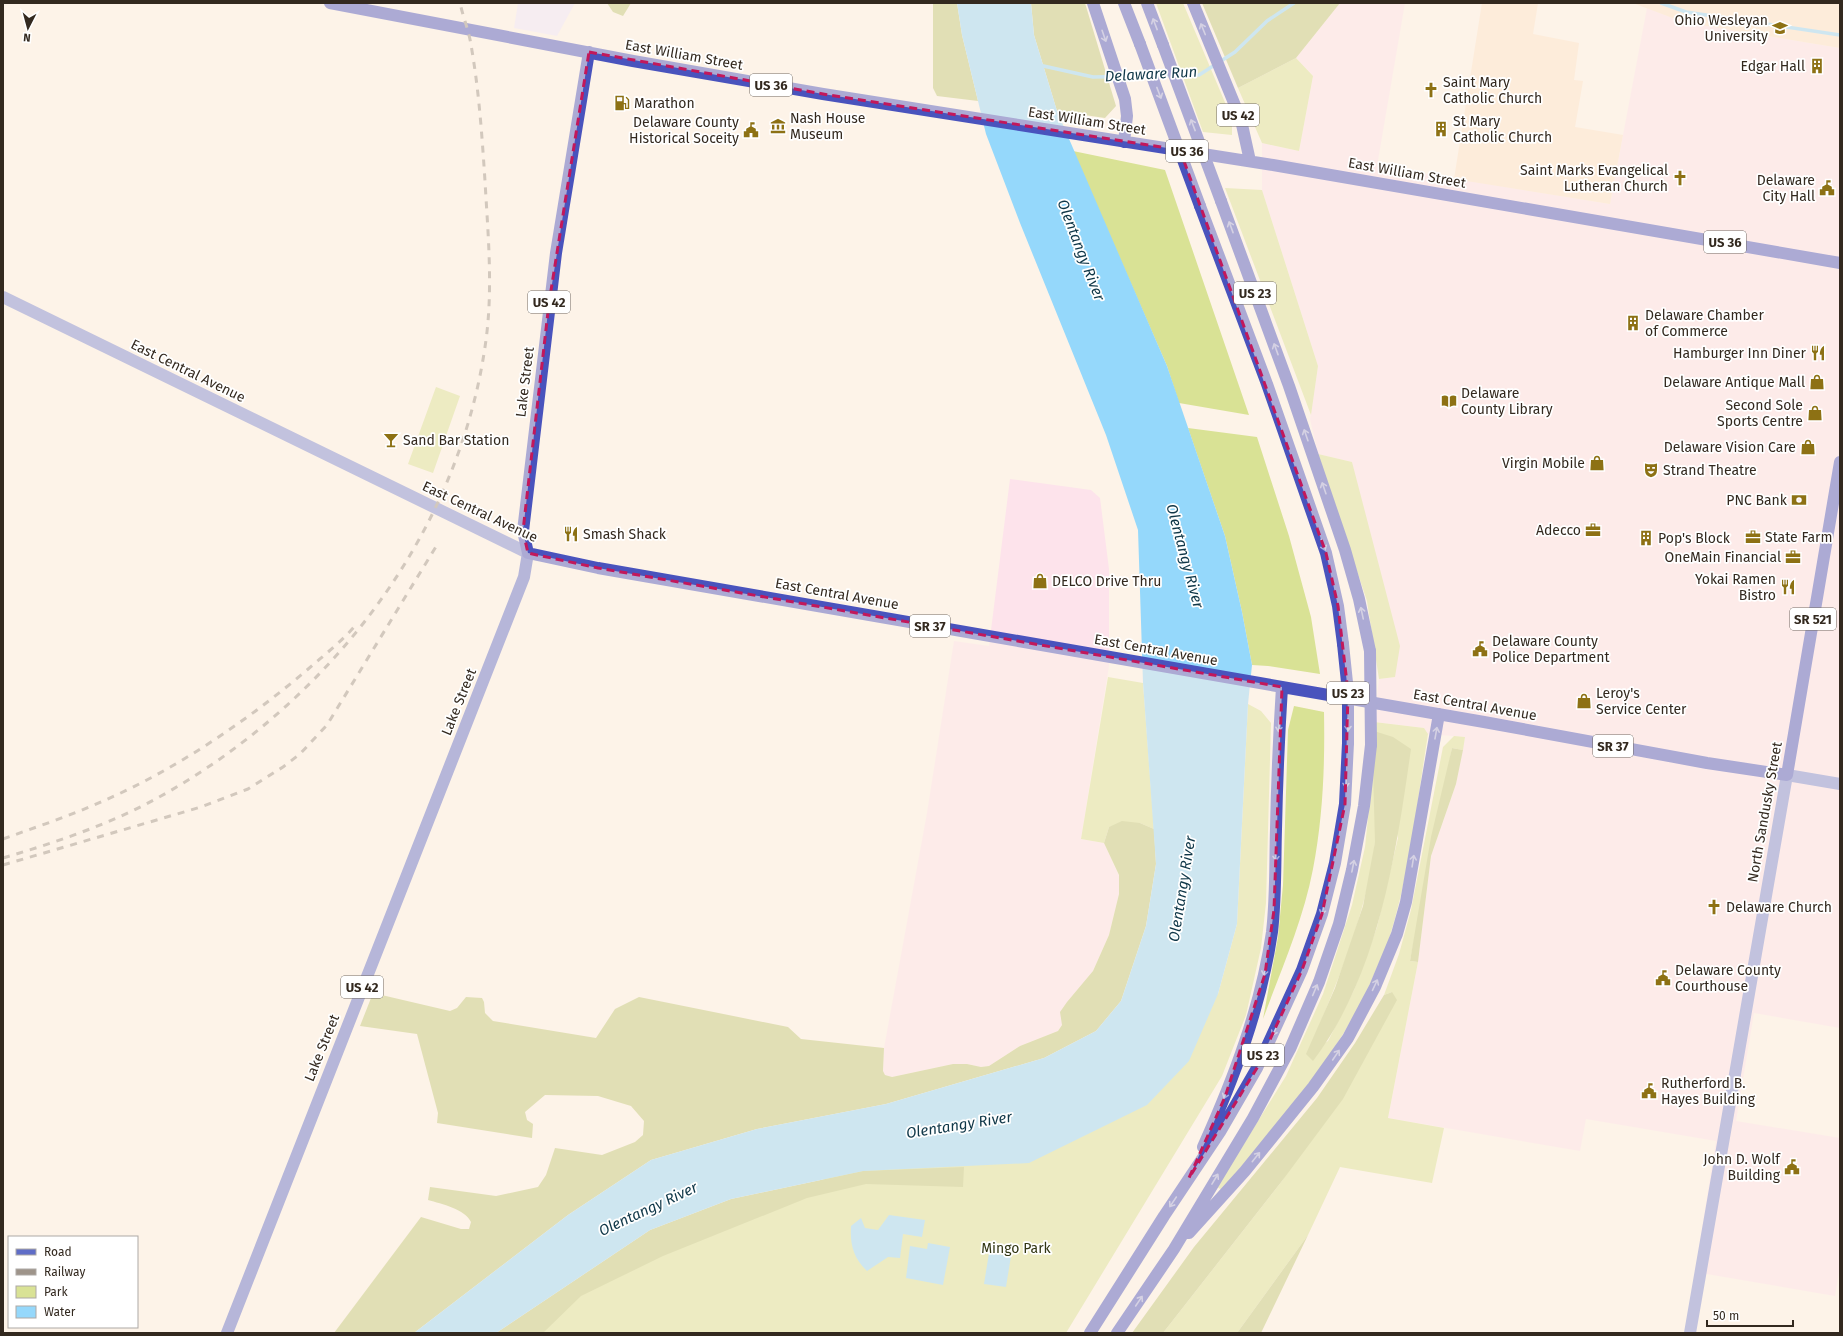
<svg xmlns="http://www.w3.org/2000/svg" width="1843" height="1336" viewBox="0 0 1843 1336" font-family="'Fira Sans',sans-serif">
  <rect width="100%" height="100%" fill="#fdf3e8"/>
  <path fill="#fde3eb" d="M1340,3H1405L1377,166L1610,204L1647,8L1683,22L1840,48V1028L1754,1013L1736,1121L1840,1138V1266L1835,1296L1695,1272L1716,1141L1586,1119L1580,1151L1388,1118L1418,962L1431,856L1456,784L1465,737L1428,734L1424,728L1374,722L1379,679L1395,677L1352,462L1318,454L1310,419L1318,366L1262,190V143L1299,151L1313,76L1296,58Z
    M1010,479L1091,490L1100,498L1109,569V666L1081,839L1104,843L1119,876V894L1109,935L1093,971L1058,1031L1020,1046L989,1066L981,1067L967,1064H953L892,1077L885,1075L883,1072L884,1048L927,813L954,641L989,646Z"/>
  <path fill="#eee7fc" d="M518,3H575L557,36L514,28Z"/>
  <path fill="#fde4ca" d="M1482,3H1538L1533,34L1579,43L1574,80L1583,81L1575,127L1623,135L1610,204L1454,179Z
    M1633,3H1840V48L1683,22Z"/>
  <path fill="#d9e295" d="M1156,3H1183L1232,119V135L1203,132Z
    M1296,58L1313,76L1299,151L1262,143L1238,88Z
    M1073,151L1165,170L1249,415L1179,403L1167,366Z
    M1225,188L1262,190L1318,366L1311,415Z
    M436,387L460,396L433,473L408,464Z
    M1188,428L1257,437L1289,536L1311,617L1320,674L1268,666L1252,665L1242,612L1225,536Z
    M1318,454L1352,462L1400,646L1395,677L1379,679L1367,601Z
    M1108,677L1143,683L1154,829L1140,823L1109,827L1104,843L1081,839Z
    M1248,704L1261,711L1271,723L1266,903L1261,948L1246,1015L1222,1076L1066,1333H496L1218,994L1237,924Z
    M1294,706L1324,712C1325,765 1323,817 1313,869C1303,921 1281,970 1263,1019L1278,937L1283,885L1288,730Z
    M1374,722L1424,728L1428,734C1417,802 1410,873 1389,939C1386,950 1380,960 1376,970C1341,1055 1280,1120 1222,1190L1217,1187L1286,1076L1323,994L1352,905L1365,847L1373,770C1374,793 1378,821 1375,843C1366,917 1336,986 1307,1054L1328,1041L1354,990L1377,927L1398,838L1374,731Z
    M1454,736L1465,737L1463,750L1452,748L1410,961L1418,962L1388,1118L1444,1128L1432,1183L1340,1167L1308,1235L1237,1333H1163L1282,1181L1392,992L1384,995L1399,954L1411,910L1443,747Z"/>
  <path fill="#bfc878" d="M607,3H631L623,16L613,12Z
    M933,3H957L962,35L978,101L937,96L933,88Z
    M1031,3H1085L1116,106L1105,118L1057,111L1034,35Z
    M1202,3H1340L1296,58L1238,88Z
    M1374,731L1393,737L1411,749C1396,854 1379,974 1313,1061L1306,1054L1335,988L1363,906L1375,842L1373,770Z
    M1452,748L1463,750L1456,784L1431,856L1418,962L1410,961L1431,837Z
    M1122,821L1140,823L1154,829L1156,864L1146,926L1121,1001L1096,1031L1044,1058L886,1104L757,1129L651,1160L568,1215L414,1333H334L421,1217L461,1229H469L471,1222C465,1209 442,1204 428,1200L430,1187L496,1196L538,1187L546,1175L555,1148L602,1155L635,1142L643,1135L644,1121L631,1106L598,1096L545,1095L525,1112L527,1120L533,1124L532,1138L437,1123L438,1113L417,1034L360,1026L373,993L450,1011L457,1008L466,997L482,998L484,1002L485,1013L493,1021L596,1038L615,1009L639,997L788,1027L801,1039L884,1048L883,1071L885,1075L892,1077L953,1064H967L981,1067L989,1066L1020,1046L1058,1031L1062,1025L1060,1012L1067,1002L1093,971L1109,935L1119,894V875L1104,843L1109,827Z
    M1392,992L1397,1000L1343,1099L1282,1181L1163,1333H1132L1194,1247L1317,1098L1355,1043L1384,995Z
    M964,1167L963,1187L866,1184L807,1198L663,1256L581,1296L543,1333H496L650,1230L731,1199L863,1171Z
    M1308,1235L1261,1333H1237Z"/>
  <path fill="#95d8fb" d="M957,3H1031L1034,35L1057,111L1167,366L1225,536L1242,612L1252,665L1248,704L1237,924L1218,994L1189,1061L1147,1105L1029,1163L863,1171L731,1199L650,1230L496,1333H414L568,1215L651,1160L757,1129L886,1104L1044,1058L1096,1031L1121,1001L1146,926L1156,864L1143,683L1138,530L1106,435L1020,223L986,134L962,35Z
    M889,1215L925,1220L922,1237L903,1234L900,1258L888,1257L867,1271C853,1257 850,1245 851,1226L861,1218L865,1228L878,1230Z
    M928,1243L950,1247L943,1285L906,1278L910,1246L927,1249Z
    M989,1253L1011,1256L1006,1287L984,1284Z"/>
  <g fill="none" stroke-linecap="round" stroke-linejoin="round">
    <path stroke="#95d8fb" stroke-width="3.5" d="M1661,3L1686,12L1840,35
      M1039,65L1093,77L1199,75L1235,52L1267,21L1294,3"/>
    <path stroke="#7a88d2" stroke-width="12" d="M3,297L528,553
      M1690,1333L1787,775L1840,784"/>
    <path stroke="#5f6dc7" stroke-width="12" d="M227,1333L524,577L528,553"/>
    <path stroke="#4953bd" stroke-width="12" d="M330,3L633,61L823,94L1273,165L1840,263
      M1093,3L1125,99L1127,116L1124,142
      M1124,3L1140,44
      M1147,3L1163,45
      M1193,3L1241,120L1250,161
      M589,52L556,253L523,531L528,553L598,568L1484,722L1707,763L1787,775L1840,462
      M1221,201L1289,386L1345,550L1359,599L1370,651
      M1200,206L1267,384L1326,553L1338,606L1343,644
      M1203,1147C1234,1078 1261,1007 1272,932C1276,898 1275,863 1276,829C1277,781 1279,734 1282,687
      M1189,1233L1245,1171L1313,1087L1348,1038L1375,987L1397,934L1406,902L1439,714
      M1090,1333L1164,1216L1220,1132L1257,1068L1302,970L1322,914L1335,863L1345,804L1348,743
      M1117,1333L1174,1249L1253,1118L1290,1049L1319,982L1339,924L1352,870L1364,806L1371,745"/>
    <path stroke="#9e948a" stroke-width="3" stroke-dasharray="7 7" stroke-linecap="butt" d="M3,839C36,827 70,816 103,801C175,770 247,721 307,670C323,656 340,643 354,627
      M3,858C57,842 111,824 161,796C329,702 460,534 486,340C493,288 488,234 485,181C482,136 479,90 471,45C469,31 463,17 460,3
      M3,865L201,807L248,789L283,767L300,754L327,725L437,545"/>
    <path stroke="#4953bd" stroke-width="12" d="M1140,44L1200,206
      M1163,45L1221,201
      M1343,644L1348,692V743
      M1370,651L1371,745"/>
  </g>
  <defs><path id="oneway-shaft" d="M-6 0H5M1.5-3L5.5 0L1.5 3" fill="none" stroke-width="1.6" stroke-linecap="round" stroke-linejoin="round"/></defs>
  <g stroke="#a4a9de">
    <use href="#oneway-shaft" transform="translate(1155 24) rotate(-111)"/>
    <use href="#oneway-shaft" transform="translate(1203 29) rotate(-112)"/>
    <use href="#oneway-shaft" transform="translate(1104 36) rotate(71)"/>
    <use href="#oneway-shaft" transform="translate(1159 93) rotate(69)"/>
    <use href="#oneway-shaft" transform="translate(1193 125) rotate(-111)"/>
    <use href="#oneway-shaft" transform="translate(1231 227) rotate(-110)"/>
    <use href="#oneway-shaft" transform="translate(1276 349) rotate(-110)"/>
    <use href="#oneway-shaft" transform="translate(1306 435) rotate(-109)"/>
    <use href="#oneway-shaft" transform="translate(1324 488) rotate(-109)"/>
    <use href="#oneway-shaft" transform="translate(1323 545) rotate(70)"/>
    <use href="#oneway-shaft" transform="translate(1362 613) rotate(-102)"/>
    <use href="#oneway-shaft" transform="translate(1348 725) rotate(90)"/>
    <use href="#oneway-shaft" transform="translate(1279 726) rotate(94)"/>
    <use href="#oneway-shaft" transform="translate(1436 733) rotate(-80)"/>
    <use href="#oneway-shaft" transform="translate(1346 782) rotate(92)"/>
    <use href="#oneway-shaft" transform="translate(1276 855) rotate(91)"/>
    <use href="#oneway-shaft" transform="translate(1413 861) rotate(-81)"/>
    <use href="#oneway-shaft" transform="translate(1353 866) rotate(-79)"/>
    <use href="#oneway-shaft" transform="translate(1323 909) rotate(105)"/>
    <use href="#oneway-shaft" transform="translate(1265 970) rotate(100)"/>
    <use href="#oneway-shaft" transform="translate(1375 985) rotate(-65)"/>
    <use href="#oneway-shaft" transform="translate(1315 990) rotate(-67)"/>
    <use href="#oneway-shaft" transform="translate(1275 1030) rotate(116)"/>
    <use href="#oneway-shaft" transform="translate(1336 1055) rotate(-56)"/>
    <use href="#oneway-shaft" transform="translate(1226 1093) rotate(110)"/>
    <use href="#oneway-shaft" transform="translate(1256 1157) rotate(-51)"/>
    <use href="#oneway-shaft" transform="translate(1215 1179) rotate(-59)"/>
    <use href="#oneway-shaft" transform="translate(1173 1202) rotate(124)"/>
    <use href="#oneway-shaft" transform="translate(1139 1301) rotate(-56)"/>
  </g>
  <path d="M0 0H1843V1336H0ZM589,52L823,94L1180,150L1326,553L1338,606L1348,692L1345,804L1322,914L1302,970L1257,1068L1189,1178L1225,1097L1265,974L1274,910L1282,687L598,568L528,553L523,531L549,303Z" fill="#fdf3e8" fill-opacity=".55" fill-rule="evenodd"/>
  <path fill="none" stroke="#c2185b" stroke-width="3" stroke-dasharray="8 5" stroke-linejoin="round" d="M589,52L823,94L1180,150L1326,553L1338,606L1348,692L1345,804L1322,914L1302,970L1257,1068L1189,1178L1225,1097L1265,974L1274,910L1282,687L598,568L528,553L523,531L549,303Z"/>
  <defs>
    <g id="university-bare" transform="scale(1.2)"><path d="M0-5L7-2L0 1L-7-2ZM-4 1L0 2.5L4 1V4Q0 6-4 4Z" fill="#8d7114" stroke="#fff" stroke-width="2.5" paint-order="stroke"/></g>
    <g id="building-bare" transform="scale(1.2)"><path d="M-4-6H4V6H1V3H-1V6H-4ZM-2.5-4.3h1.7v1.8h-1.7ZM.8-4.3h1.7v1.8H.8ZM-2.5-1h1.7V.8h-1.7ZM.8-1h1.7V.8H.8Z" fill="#8d7114" stroke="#fff" stroke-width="2.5" paint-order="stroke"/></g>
    <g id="church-bare" transform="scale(1.2)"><path d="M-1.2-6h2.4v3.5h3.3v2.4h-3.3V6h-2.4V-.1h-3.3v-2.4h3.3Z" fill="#8d7114" stroke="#fff" stroke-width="2.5" paint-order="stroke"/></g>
    <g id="fuel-bare" transform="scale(1.2)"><path d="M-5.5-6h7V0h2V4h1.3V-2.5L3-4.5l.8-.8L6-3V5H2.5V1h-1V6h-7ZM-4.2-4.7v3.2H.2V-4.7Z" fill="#8d7114" stroke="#fff" stroke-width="2.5" paint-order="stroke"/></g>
    <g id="museum-bare" transform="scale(1.2)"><path d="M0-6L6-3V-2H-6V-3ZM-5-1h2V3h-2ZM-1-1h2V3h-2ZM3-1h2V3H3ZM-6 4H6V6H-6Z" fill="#8d7114" stroke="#fff" stroke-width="2.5" paint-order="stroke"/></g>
    <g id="civic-bare" transform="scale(1.2)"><path d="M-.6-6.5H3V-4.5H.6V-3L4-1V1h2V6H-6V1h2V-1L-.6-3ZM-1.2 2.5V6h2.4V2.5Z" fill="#8d7114" stroke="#fff" stroke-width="2.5" paint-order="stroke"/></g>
    <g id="restaurant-bare" transform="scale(1.2)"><path d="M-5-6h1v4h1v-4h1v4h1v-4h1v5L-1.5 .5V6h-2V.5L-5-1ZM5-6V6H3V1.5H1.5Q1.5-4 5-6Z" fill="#8d7114" stroke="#fff" stroke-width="2.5" paint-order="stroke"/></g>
    <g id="shop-bare" transform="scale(1.2)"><path d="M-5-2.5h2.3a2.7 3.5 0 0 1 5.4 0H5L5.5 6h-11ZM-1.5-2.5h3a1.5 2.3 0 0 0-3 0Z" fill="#8d7114" stroke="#fff" stroke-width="2.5" paint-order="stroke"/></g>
    <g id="library-bare" transform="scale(1.2)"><path d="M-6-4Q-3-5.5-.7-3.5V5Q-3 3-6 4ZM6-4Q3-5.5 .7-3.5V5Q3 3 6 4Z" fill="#8d7114" stroke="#fff" stroke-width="2.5" paint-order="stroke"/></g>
    <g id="bar-bare" transform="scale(1.2)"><path d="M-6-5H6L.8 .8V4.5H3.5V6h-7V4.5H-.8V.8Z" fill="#8d7114" stroke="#fff" stroke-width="2.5" paint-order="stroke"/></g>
    <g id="theatre-bare" transform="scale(1.2)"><path d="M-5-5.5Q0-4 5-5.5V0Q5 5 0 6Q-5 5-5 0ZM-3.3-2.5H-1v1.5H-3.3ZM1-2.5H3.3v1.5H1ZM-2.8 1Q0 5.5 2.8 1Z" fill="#8d7114" stroke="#fff" stroke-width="2.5" paint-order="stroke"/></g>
    <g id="bank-bare" transform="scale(1.2)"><path d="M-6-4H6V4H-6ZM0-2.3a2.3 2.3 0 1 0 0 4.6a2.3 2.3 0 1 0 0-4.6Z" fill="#8d7114" stroke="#fff" stroke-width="2.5" paint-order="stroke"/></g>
    <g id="office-bare" transform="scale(1.2)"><path d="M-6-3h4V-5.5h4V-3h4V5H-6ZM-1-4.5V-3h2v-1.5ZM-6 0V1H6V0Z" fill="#8d7114" stroke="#fff" stroke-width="2.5" paint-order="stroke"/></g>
  </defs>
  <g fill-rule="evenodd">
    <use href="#university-bare" x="1780" y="28"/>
    <use href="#building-bare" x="1817" y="66"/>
    <use href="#church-bare" x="1431" y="90"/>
    <use href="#fuel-bare" x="622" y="103"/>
    <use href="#museum-bare" x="778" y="126"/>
    <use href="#building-bare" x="1441" y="129"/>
    <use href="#civic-bare" x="751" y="130"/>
    <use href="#church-bare" x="1680" y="178"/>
    <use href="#civic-bare" x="1827" y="188"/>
    <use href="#building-bare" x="1633" y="323"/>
    <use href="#restaurant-bare" x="1818" y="353"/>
    <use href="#shop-bare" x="1817" y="382"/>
    <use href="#library-bare" x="1449" y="401"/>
    <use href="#shop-bare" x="1815" y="413"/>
    <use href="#bar-bare" x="391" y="440"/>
    <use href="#shop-bare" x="1808" y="447"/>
    <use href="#shop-bare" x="1597" y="463"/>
    <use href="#theatre-bare" x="1651" y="470"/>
    <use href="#bank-bare" x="1799" y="500"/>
    <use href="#office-bare" x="1593" y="530"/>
    <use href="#restaurant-bare" x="571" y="534"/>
    <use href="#office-bare" x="1753" y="537"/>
    <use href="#building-bare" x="1646" y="538"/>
    <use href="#office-bare" x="1793" y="557"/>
    <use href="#shop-bare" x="1040" y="581"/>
    <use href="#restaurant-bare" x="1788" y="587"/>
    <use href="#civic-bare" x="1480" y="649"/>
    <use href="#shop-bare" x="1584" y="701"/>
    <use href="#church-bare" x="1714" y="907"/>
    <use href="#civic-bare" x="1663" y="978"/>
    <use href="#civic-bare" x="1649" y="1091"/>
    <use href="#civic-bare" x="1792" y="1167"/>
  </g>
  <g text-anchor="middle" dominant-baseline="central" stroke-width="3.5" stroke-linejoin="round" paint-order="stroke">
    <g fill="#fff" stroke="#706962" stroke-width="1">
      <rect x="750" y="74" width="42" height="22" rx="3"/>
      <rect x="1217" y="104" width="42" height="22" rx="3"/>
      <rect x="1166" y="140" width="42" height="22" rx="3"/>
      <rect x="1704" y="231" width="42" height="22" rx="3"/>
      <rect x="1234" y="282" width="42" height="22" rx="3"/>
      <rect x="528" y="291" width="42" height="22" rx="3"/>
      <rect x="1790" y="608" width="46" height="22" rx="3"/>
      <rect x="910" y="615" width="40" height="22" rx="3"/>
      <rect x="1327" y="682" width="42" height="22" rx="3"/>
      <rect x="1593" y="735" width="40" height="22" rx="3"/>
      <rect x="341" y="976" width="42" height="22" rx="3"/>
      <rect x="1242" y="1044" width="42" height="22" rx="3"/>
    </g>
    <g font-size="13" font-weight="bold" fill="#33291f">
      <text x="771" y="85">US 36</text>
      <text x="1238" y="115">US 42</text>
      <text x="1187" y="151">US 36</text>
      <text x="1725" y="242">US 36</text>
      <text x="1255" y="293">US 23</text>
      <text x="549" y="302">US 42</text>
      <text x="1813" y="619">SR 521</text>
      <text x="930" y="626">SR 37</text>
      <text x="1348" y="693">US 23</text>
      <text x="1613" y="746">SR 37</text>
      <text x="362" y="987">US 42</text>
      <text x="1263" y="1055">US 23</text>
    </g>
    <g font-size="14" fill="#33291f" stroke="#fff" text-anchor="start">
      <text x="1768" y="20" text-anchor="end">Ohio Wesleyan<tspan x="1768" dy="16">University</tspan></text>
      <text x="1805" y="66" text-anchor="end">Edgar Hall</text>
      <text x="1443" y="82">Saint Mary<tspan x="1443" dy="16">Catholic Church</tspan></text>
      <text x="634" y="103">Marathon</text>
      <text x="790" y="118">Nash House<tspan x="790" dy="16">Museum</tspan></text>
      <text x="1453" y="121">St Mary<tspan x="1453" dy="16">Catholic Church</tspan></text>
      <text x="739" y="122" text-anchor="end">Delaware County<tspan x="739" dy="16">Historical Soceity</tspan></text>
      <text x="1668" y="170" text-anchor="end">Saint Marks Evangelical<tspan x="1668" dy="16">Lutheran Church</tspan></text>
      <text x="1815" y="180" text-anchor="end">Delaware<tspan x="1815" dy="16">City Hall</tspan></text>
      <text x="1645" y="315">Delaware Chamber<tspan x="1645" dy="16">of Commerce</tspan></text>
      <text x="1806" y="353" text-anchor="end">Hamburger Inn Diner</text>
      <text x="1805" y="382" text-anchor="end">Delaware Antique Mall</text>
      <text x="1461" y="393">Delaware<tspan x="1461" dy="16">County Library</tspan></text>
      <text x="1803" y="405" text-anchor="end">Second Sole<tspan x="1803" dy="16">Sports Centre</tspan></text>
      <text x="403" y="440">Sand Bar Station</text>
      <text x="1796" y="447" text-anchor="end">Delaware Vision Care</text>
      <text x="1585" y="463" text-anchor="end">Virgin Mobile</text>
      <text x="1663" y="470">Strand Theatre</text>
      <text x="1787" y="500" text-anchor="end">PNC Bank</text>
      <text x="1581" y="530" text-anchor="end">Adecco</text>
      <text x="583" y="534">Smash Shack</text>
      <text x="1765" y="537">State Farm</text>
      <text x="1658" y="538">Pop's Block</text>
      <text x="1781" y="557" text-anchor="end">OneMain Financial</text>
      <text x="1776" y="579" text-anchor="end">Yokai Ramen<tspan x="1776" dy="16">Bistro</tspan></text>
      <text x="1052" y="581">DELCO Drive Thru</text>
      <text x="1492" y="641">Delaware County<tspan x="1492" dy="16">Police Department</tspan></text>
      <text x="1596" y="693">Leroy's<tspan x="1596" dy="16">Service Center</tspan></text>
      <text x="1726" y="907">Delaware Church</text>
      <text x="1675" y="970">Delaware County<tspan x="1675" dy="16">Courthouse</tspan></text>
      <text x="1661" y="1083">Rutherford B.<tspan x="1661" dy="16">Hayes Building</tspan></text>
      <text x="1780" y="1159" text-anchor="end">John D. Wolf<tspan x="1780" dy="16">Building</tspan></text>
    </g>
    <g font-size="14" fill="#33291f" stroke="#fff">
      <text transform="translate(684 55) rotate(10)">East William Street</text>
      <text transform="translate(1087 121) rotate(9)">East William Street</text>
      <text transform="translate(1407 173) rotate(10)">East William Street</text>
      <text transform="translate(188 371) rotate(26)">East Central Avenue</text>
      <text transform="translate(525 382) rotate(-83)">Lake Street</text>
      <text transform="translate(480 512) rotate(25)">East Central Avenue</text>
      <text transform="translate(837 594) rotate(10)">East Central Avenue</text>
      <text transform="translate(1156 650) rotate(10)">East Central Avenue</text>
      <text transform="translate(459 702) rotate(-68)">Lake Street</text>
      <text transform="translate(1475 705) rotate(10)">East Central Avenue</text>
      <text transform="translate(1765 812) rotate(-80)">North Sandusky Street</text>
      <text transform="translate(322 1048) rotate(-68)">Lake Street</text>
    </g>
    <g font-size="14" fill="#313512" stroke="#fff">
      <text x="1016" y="1248">Mingo Park</text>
    </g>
    <g font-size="15" font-style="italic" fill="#0f3748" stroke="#fff">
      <text transform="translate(1151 74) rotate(-3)">Delaware Run</text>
      <text transform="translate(1081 250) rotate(69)">Olentangy River</text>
      <text transform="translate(1185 556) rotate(75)">Olentangy River</text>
      <text transform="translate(1182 889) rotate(-81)">Olentangy River</text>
      <text transform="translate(959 1125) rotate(-9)">Olentangy River</text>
      <text transform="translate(648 1209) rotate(-25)">Olentangy River</text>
    </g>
  </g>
  <rect width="1843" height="1336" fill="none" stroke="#33291f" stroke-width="8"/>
  <rect x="8" y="1236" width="130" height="92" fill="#ffffff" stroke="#ada9a5"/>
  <rect x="16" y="1249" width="20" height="6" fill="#5f6dc7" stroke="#ada9a5"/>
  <text x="44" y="1256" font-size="12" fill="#33291f">Road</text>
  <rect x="16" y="1269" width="20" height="6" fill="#9e948a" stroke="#ada9a5"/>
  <text x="44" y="1276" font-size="12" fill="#33291f">Railway</text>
  <rect x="16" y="1286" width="20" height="12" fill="#d9e295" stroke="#ada9a5"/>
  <text x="44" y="1296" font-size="12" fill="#33291f">Park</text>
  <rect x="16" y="1306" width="20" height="12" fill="#95d8fb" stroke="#ada9a5"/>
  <text x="44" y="1316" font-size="12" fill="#33291f">Water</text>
  <g transform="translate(28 28) rotate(186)" stroke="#ffffff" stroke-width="3" paint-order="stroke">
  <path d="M0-3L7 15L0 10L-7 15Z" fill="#33291f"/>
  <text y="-6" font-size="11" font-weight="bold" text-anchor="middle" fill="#33291f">N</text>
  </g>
  <path d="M1707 1320v6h86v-6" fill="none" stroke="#33291f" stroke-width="2"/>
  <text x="1713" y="1320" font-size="12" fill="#33291f" stroke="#ffffff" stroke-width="3" paint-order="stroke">50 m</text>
</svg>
